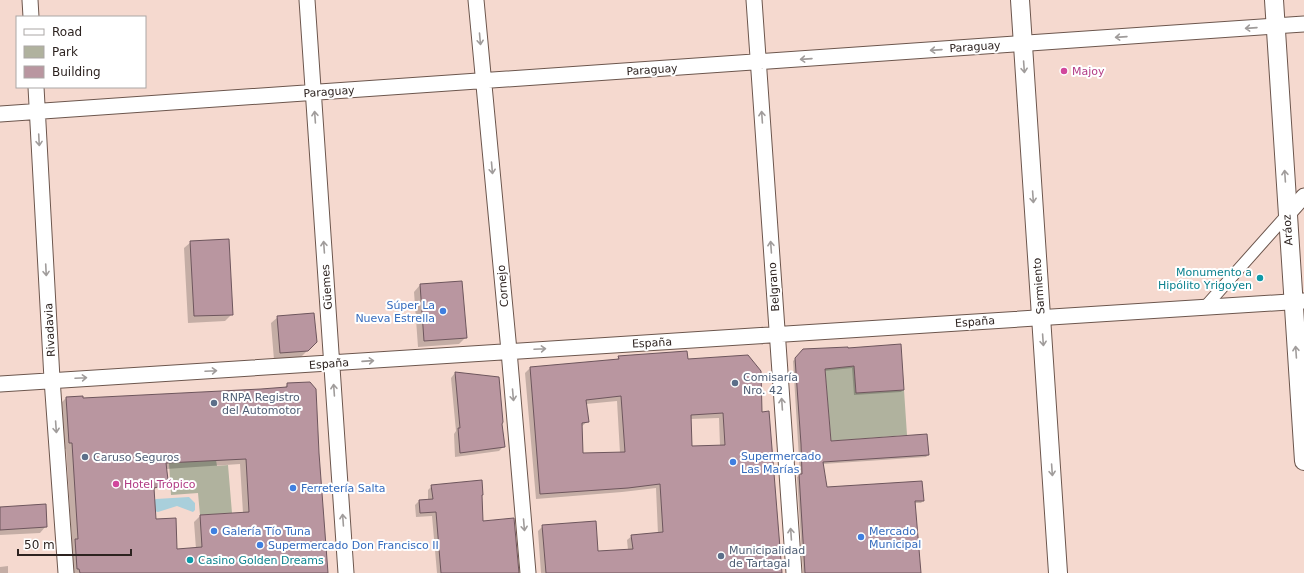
<svg xmlns="http://www.w3.org/2000/svg" width="1304" height="573" viewBox="0 0 1304 573" font-family="'DejaVu Sans',sans-serif">
  <rect width="100%" height="100%" fill="#f5d9cf"/>
  <path fill="#b0b29e" d="M854,366L856,393L904,390L907,435L831,441L825,369Z
    M216,460L217,466L228,465L232,513L200,515L198,493L171,495L169,463Z"/>
  <path fill="#a9cfdb" d="M189,497L195,503V510L193,512L177,506L158,512L154,511L153,501L156,499Z"/>
  <path fill="#0003" fill-rule="evenodd" d="M191,242L232,314L225,321L188,323L184,248Z
    M420,285L466,337L459,344L418,347L414,292Z
    M278,317L316,342L300,358L274,360L271,323Z
    M847,348L903,390L901,392L854,395L852,368L824,371L830,442L928,455L926,457L823,464L826,488L923,501L921,503H914L920,573H803L797,477L800,475L793,361L804,350Z
    M619,357L687,360L761,413L781,573H541L538,531L543,526L597,552L628,550L627,540L632,536L658,534L656,488L622,492L536,499L525,373L530,368L615,361ZM617,401L620,453L583,455L581,427L588,421L586,404ZM719,418L720,446L692,447L690,419Z
    M455,373L500,423L503,447L499,451L455,457L454,434L456,431L451,378Z
    M288,384L322,509L327,573H71L69,546L72,542L66,449H63L60,404L66,398L82,399L283,389ZM240,464L243,513L200,516L194,522L196,549L176,550L155,520L153,491L157,486H160L167,480L166,469Z
    M432,486L481,496L482,522L519,573H437L432,516L416,517L415,505L419,501L428,500V490Z
    M0,508L46,526L40,533L0,535Z
    M8,566V573H0V567Z"/>
  <path fill="#b996a0" stroke="#6e565d" fill-rule="evenodd" d="M229,239L233,315L194,316L190,241Z
    M462,281L467,338L424,341L420,284Z
    M314,313L317,342L308,351L280,353L277,316Z
    M901,344L904,390L856,393L854,366L825,369L831,441L927,434L929,455L823,462L827,487L922,481L924,501H915L921,573H805L799,474H802L801,444L795,358L803,349L848,347V348Z
    M687,351L688,359L748,355L761,371L762,412L769,411L782,573H546L542,525L596,521L598,551L633,549L631,535L663,532L660,484L628,488L540,494L530,367L619,359L618,356ZM621,396L625,452L583,453L582,423L589,422L586,400ZM723,413L725,445L692,446L691,415Z
    M455,372L499,377L503,422L502,424L505,447L460,453L458,428H460Z
    M310,382L316,389L319,453L328,573H80L79,569H77L75,539H78L72,443H69L66,397L83,396V398L261,389L287,387V383ZM246,459L249,512L200,515L202,547L177,549L176,518L156,519L154,488L158,487V481L168,480L166,463Z
    M482,480L483,495H482L483,521L514,518L519,573H441L436,512L420,513L419,500L433,499L431,485Z
    M46,504L47,527L0,530V507Z"/>
  <g fill="none" stroke-linecap="round" stroke-linejoin="round">
    <g stroke="#6c564d" stroke-width="13">
      <path id="pedestrian" d="M1204,308L1287,215"/>
    </g>
    <g stroke="#6c564d" stroke-width="17">
      <path id="minor" d="M30,0L31,17
        M307,0L346,573
        M476,0L509,351L528,573
        M754,0L794,573
        M36,87L52,379L66,573
        M0,114L1304,24
        M1287,215L1304,196
        M0,384L1304,301"/>
    </g>
    <g stroke="#6c564d" stroke-width="20">
      <path id="tertiary" d="M1020,0L1058,573
        M1274,0L1304,461"/>
    </g>
    <use href="#pedestrian" stroke="#fff" stroke-width="11"/>
    <use href="#minor" stroke="#fff" stroke-width="15"/>
    <use href="#tertiary" stroke="#fff" stroke-width="18"/>
  </g>
  <defs><path id="oneway-shaft" d="M-6 0H5M1.5-3L5.5 0L1.5 3" fill="none" stroke-width="1.6" stroke-linecap="round" stroke-linejoin="round"/></defs>
  <g stroke="#a09c9b">
    <use href="#oneway-shaft" transform="translate(1251 28) rotate(176)"/>
    <use href="#oneway-shaft" transform="translate(1121 37) rotate(176)"/>
    <use href="#oneway-shaft" transform="translate(480 39) rotate(85)"/>
    <use href="#oneway-shaft" transform="translate(936 50) rotate(176)"/>
    <use href="#oneway-shaft" transform="translate(806 59) rotate(176)"/>
    <use href="#oneway-shaft" transform="translate(1024 67) rotate(86)"/>
    <use href="#oneway-shaft" transform="translate(315 117) rotate(-94)"/>
    <use href="#oneway-shaft" transform="translate(762 117) rotate(-94)"/>
    <use href="#oneway-shaft" transform="translate(39 140) rotate(87)"/>
    <use href="#oneway-shaft" transform="translate(492 168) rotate(85)"/>
    <use href="#oneway-shaft" transform="translate(1285 176) rotate(-94)"/>
    <use href="#oneway-shaft" transform="translate(1033 197) rotate(86)"/>
    <use href="#oneway-shaft" transform="translate(324 247) rotate(-94)"/>
    <use href="#oneway-shaft" transform="translate(771 247) rotate(-94)"/>
    <use href="#oneway-shaft" transform="translate(46 270) rotate(87)"/>
    <use href="#oneway-shaft" transform="translate(1043 340) rotate(86)"/>
    <use href="#oneway-shaft" transform="translate(540 349) rotate(-3)"/>
    <use href="#oneway-shaft" transform="translate(1296 352) rotate(-94)"/>
    <use href="#oneway-shaft" transform="translate(368 361) rotate(-4)"/>
    <use href="#oneway-shaft" transform="translate(211 371) rotate(-3)"/>
    <use href="#oneway-shaft" transform="translate(81 378) rotate(-3)"/>
    <use href="#oneway-shaft" transform="translate(334 390) rotate(-94)"/>
    <use href="#oneway-shaft" transform="translate(513 395) rotate(85)"/>
    <use href="#oneway-shaft" transform="translate(782 404) rotate(-94)"/>
    <use href="#oneway-shaft" transform="translate(56 427) rotate(86)"/>
    <use href="#oneway-shaft" transform="translate(1052 470) rotate(86)"/>
    <use href="#oneway-shaft" transform="translate(343 520) rotate(-94)"/>
    <use href="#oneway-shaft" transform="translate(524 525) rotate(85)"/>
    <use href="#oneway-shaft" transform="translate(791 534) rotate(-94)"/>
  </g>
  <g fill="#d1479c" stroke="#fff" stroke-width="1.5">
    <circle cx="1064" cy="71" r="4"/>
    <circle cx="116" cy="484" r="4"/>
  </g>
  <g fill="#0f9aa8" stroke="#fff" stroke-width="1.5">
    <circle cx="1260" cy="278" r="4"/>
    <circle cx="190" cy="560" r="4"/>
  </g>
  <g fill="#3f7fe0" stroke="#fff" stroke-width="1.5">
    <circle cx="443" cy="311" r="4"/>
    <circle cx="733" cy="462" r="4"/>
    <circle cx="293" cy="488" r="4"/>
    <circle cx="214" cy="531" r="4"/>
    <circle cx="861" cy="537" r="4"/>
    <circle cx="260" cy="545" r="4"/>
  </g>
  <g fill="#5c6f8a" stroke="#fff" stroke-width="1.5">
    <circle cx="735" cy="383" r="4"/>
    <circle cx="214" cy="403" r="4"/>
    <circle cx="85" cy="457" r="4"/>
    <circle cx="721" cy="556" r="4"/>
  </g>
  <g text-anchor="middle" dominant-baseline="central" stroke-width="4" stroke-linejoin="round" paint-order="stroke">
    <g font-size="11" fill="#2d2320" stroke="#fff">
      <text transform="translate(975 47) rotate(-4)">Paraguay</text>
      <text transform="translate(652 70) rotate(-4)">Paraguay</text>
      <text transform="translate(329 92) rotate(-4)">Paraguay</text>
      <text transform="translate(1288 230) rotate(-94)">Aráoz</text>
      <text transform="translate(503 286) rotate(-95)">Cornejo</text>
      <text transform="translate(1039 286) rotate(-94)">Sarmiento</text>
      <text transform="translate(327 287) rotate(-94)">Güemes</text>
      <text transform="translate(774 287) rotate(-94)">Belgrano</text>
      <text transform="translate(975 322) rotate(-4)">España</text>
      <text transform="translate(50 330) rotate(-93)">Rivadavia</text>
      <text transform="translate(652 343) rotate(-3)">España</text>
      <text transform="translate(329 364) rotate(-4)">España</text>
    </g>
    <g font-size="11" fill="#b23c85" stroke="#fff" text-anchor="start">
      <text x="1072" y="71">Majoy</text>
      <text x="124" y="484">Hotel Trópico</text>
    </g>
    <g font-size="11" fill="#0d838f" stroke="#fff" text-anchor="end">
      <text x="1252" y="272">Monumento a<tspan x="1252" dy="13">Hipólito Yrigoyen</tspan></text>
      <text x="198" y="560" text-anchor="start">Casino Golden Dreams</text>
    </g>
    <g font-size="11" fill="#366cbe" stroke="#fff" text-anchor="start">
      <text x="435" y="305" text-anchor="end">Súper La<tspan x="435" dy="13">Nueva Estrella</tspan></text>
      <text x="741" y="456">Supermercado<tspan x="741" dy="13">Las Marías</tspan></text>
      <text x="301" y="488">Ferretería Salta</text>
      <text x="222" y="531">Galería Tío Tuna</text>
      <text x="869" y="531">Mercado<tspan x="869" dy="13">Municipal</tspan></text>
      <text x="268" y="545">Supermercado Don Francisco II</text>
    </g>
    <g font-size="11" fill="#4e5e75" stroke="#fff" text-anchor="start">
      <text x="743" y="377">Comisaría<tspan x="743" dy="13">Nro. 42</tspan></text>
      <text x="222" y="397">RNPA Registro<tspan x="222" dy="13">del Automotor</tspan></text>
      <text x="93" y="457">Caruso Seguros</text>
      <text x="729" y="550">Municipalidad<tspan x="729" dy="13">de Tartagal</tspan></text>
    </g>
  </g>
  <rect x="16" y="16" width="130" height="72" fill="#ffffff" stroke="#aba7a6"/>
  <rect x="24" y="29" width="20" height="6" fill="#ffffff" stroke="#aba7a6"/>
  <text x="52" y="36" font-size="12" fill="#2d2320">Road</text>
  <rect x="24" y="46" width="20" height="12" fill="#b0b29e" stroke="#aba7a6"/>
  <text x="52" y="56" font-size="12" fill="#2d2320">Park</text>
  <rect x="24" y="66" width="20" height="12" fill="#b996a0" stroke="#aba7a6"/>
  <text x="52" y="76" font-size="12" fill="#2d2320">Building</text>
  <path d="M18 549v6h113v-6" fill="none" stroke="#2d2320" stroke-width="2"/>
  <text x="24" y="549" font-size="12" fill="#2d2320" stroke="#ffffff" stroke-width="3" paint-order="stroke">50 m</text>
</svg>
